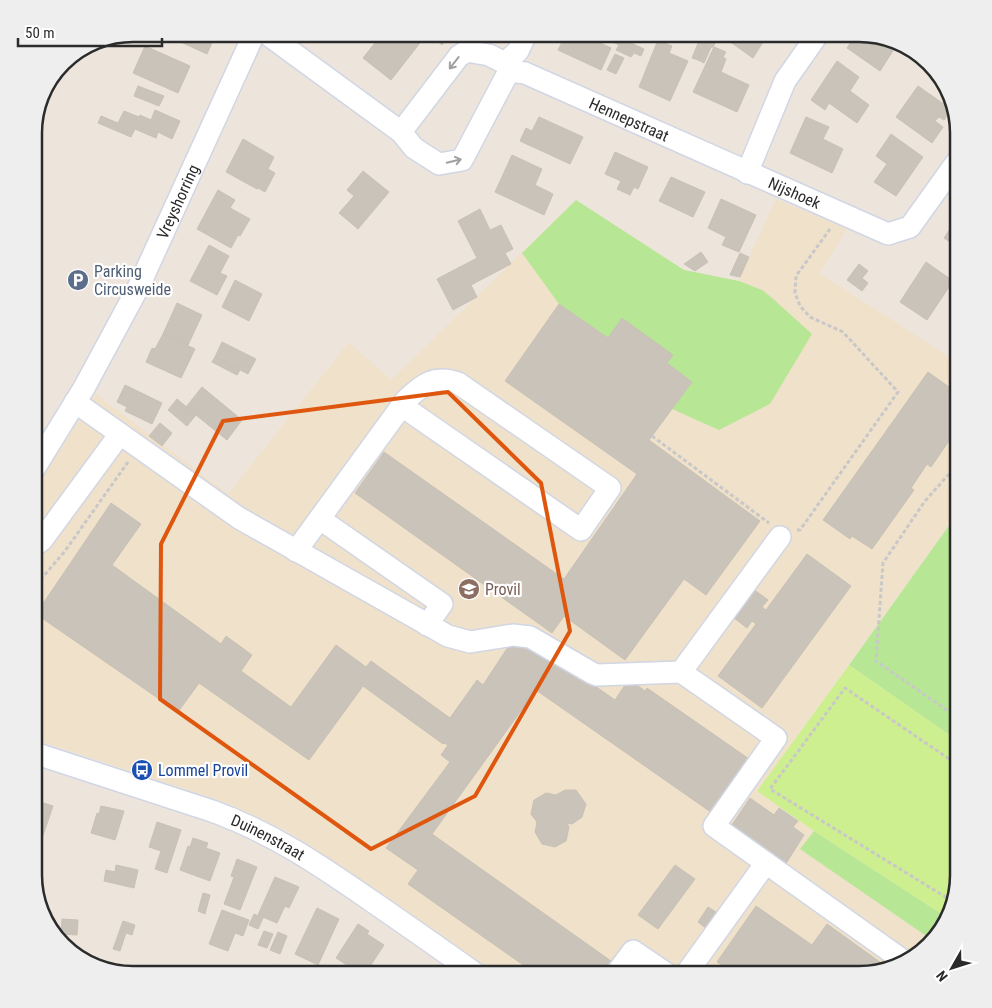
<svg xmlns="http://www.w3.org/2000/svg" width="992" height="1008" viewBox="0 0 992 1008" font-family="'Roboto Condensed',sans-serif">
  <rect width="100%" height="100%" fill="#ede5dc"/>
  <path fill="#f0e1ca" d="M776,199L847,229L820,273L958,363V513L757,791L814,831L801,849L932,940L924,950L859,974H496L374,888L287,831L230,804L34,739V489L96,394L228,494L349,342L391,380L576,200L684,270L738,281Z"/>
  <path fill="#b7e795" d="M576,200L684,270L739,281L762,290L771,297L812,334L770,404L719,430L672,409L692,382L667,363L623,319L608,338L559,304L522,253Z
    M958,513V741L849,665Z
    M814,831L948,918L932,940L800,849Z"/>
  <path fill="#cdef90" d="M849,665L958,741V875L948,918L814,831L757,791Z"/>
  <path fill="#c9c3ba" stroke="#c9c1b5" d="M163,34H216L207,54Z
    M382,34H416L423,39L391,80L363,58Z
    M429,34H451L442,45Z
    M566,34H597L594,40L611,48L601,70L558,50Z
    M719,34H757L765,39L753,58Z
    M856,34H865L898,43L880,71L847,48Z
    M616,36L644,49L641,56L634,53L631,57L616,50L619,45L613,42Z
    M701,36L707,38L698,60L692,58Z
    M707,38L715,43L713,47H711L704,63L698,60Z
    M658,40L672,46L669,53L688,61L670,101L639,87Z
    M145,46L190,66L178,93L133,73Z
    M714,47L726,52L723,57L726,59L721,72L749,85L737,112L693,92Z
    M615,54L624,58L616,74L607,70Z
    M837,61L859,77L850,91L869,105L857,123L829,103L825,110L811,100Z
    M138,86L164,96L159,106L134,96Z
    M918,86L948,107L950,111L944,120L939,117L935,121L943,127L932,143L896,117Z
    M155,110L180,121L172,139L158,132L156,138L135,129L131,137L98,123L101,116L118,123L124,111L139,117L140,115L151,120Z
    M539,117L583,137L570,164L520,141L526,128L532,131Z
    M806,117L829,127L823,139L843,149L832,173L790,153Z
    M891,134L923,157L896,196L874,182L887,164L876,156Z
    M243,139L274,157L268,169L275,173L265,192L258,188L257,189L226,172Z
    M615,152L648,167L638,189L634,187L630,195L617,189L621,181L605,174Z
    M512,155L542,169L535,185L553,194L544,215L495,192Z
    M363,171L389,192L358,229L339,213L354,196L347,190Z
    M671,177L705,192L693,217L659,201Z
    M218,190L235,200L230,208L250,219L240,236L238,235L231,248L197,229Z
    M721,199L756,215L739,252L722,245L726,237L708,228Z
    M480,209L490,230L501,225L513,249L505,253L511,264L471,285L477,297L453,310L437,279L477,258L458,221Z
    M958,217V248L944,238Z
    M209,245L229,256L220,273L227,276L217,295L190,281Z
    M701,252L708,262L695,271L684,264Z
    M740,253L749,257L740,277L730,275Z
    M926,262L953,281L927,320L900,302Z
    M859,264L868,271L862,278L868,283L862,291L847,280Z
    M235,280L262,294L249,321L222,307Z
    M177,303L202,315L188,345L163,334Z
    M559,304L608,338L622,318L673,355L667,363L692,382L649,440L760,521L706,595L684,579L625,660L564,616L552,633L355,493L384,452L564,579L637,474L505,381Z
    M163,334L195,349L181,378L146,362L152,348L155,349Z
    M222,342L256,359L248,374L215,357Z
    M215,357L240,370L237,375L212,362Z
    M928,372L956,392L953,396L958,399V428L931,467L927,464L911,488L914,490L872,549L852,536L850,539L823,520Z
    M125,385L162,403L152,424L125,411L127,407L117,402Z
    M202,387L242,420L227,440L186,407Z
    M177,399L196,415L187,426L168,410Z
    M160,423L172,433L162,446L149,436Z
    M111,503L141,524L112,565L221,644L226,636L252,655L241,671L291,707L336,645L366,667L371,661L450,718L477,680L483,685L508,647L520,639L532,642L615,700L629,679L645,691L647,688L752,761L715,815L536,690L432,834L611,961L601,974H536L408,884L418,870L386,848L450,762L441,755L448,745L444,743L443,744L363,686L309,760L199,683L178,712L36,614Z
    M807,554L851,586L762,708L718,676L756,624L752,621L747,628L729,614L749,586L768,600L762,607L766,610Z
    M565,790H576L586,804L582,817L572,824L567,823L569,827L566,841L555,847L542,844L535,832L537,822L531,814L534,800L546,793L556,795Z
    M750,798L774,815L779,808L798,821L793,827L804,835L785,865L730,828Z
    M34,800L53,806L34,862Z
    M101,806L124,811L115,840L91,833L97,813L99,814Z
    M157,822L181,830L167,873L155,869L161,851L149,847Z
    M193,838L208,843L206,848L220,853L210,881L180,870L188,846L190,847Z
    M237,859L257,867L240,910L224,904L234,877L231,876Z
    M116,865L138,870L134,888L104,881L106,870L115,872Z
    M675,865L695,879L658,929L638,915Z
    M275,877L299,887L289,908L285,906L277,923L258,915Z
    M203,893L210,895L205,914L198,911Z
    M756,906L812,945L827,924L884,965L859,974H735L717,962Z
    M708,907L719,914L708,930L698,922Z
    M317,908L339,919L318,965L295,954Z
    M222,910L249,920L243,936L235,933L228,951L209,944Z
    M254,914L263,918L258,929L249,925Z
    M62,919L78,920L77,935L61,934Z
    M123,921L135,925L132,935L126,933L120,951L113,949Z
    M358,924L369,931L367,934L384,945L365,974H361L336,958Z
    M264,931L273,934L267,948L258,945Z
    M278,932L287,936L280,954L270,950Z
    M277,965L294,973L293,974H273Z"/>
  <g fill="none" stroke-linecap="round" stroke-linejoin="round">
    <g stroke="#d1d6e4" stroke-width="24">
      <g id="minor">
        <path d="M267,34L401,132L414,148L439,164L462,160L509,71L505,63L489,55L467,51L459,56L401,132"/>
        <path d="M505,63L518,51L526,34"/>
        <path id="s1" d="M509,71L525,73L888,234L910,227L958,160"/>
        <path d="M747,173L785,81L818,34"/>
        <path d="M75,402L239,518L448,636L470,642L513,635L530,637L592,673L597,675L681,672L780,537"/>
        <path id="s2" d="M34,469L84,388L139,286L254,34"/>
        <path d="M320,519L442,604L427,625"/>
        <path d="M34,546L42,540L120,434"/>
        <path d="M296,551L406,400C423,384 434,375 458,383L610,488L581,530L402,406"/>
        <path d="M681,672L776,738L714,826L901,959"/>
        <path id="s3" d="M34,753L212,811C273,833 321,866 373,902C408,926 442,950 476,974"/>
        <path d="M616,974L633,951L667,974"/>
        <path d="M686,974L766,863"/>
      </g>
    </g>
    <path stroke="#c8c8c8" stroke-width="3" stroke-dasharray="4 2.5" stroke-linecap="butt" d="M652,436L769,523
      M958,464L925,501L883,563L876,661L958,718
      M797,530H800L898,392L843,332L810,317L800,306L795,293L796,276L830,229
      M34,591L42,578L65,551L128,462
      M952,901L770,789L845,688L958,765"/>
    <use href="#minor" stroke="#fff" stroke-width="21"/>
  </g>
  <defs><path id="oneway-shaft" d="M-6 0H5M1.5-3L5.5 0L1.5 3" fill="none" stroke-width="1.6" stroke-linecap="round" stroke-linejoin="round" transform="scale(1.25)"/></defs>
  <g stroke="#a0a0a0">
    <use href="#oneway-shaft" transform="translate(454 63) rotate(128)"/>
    <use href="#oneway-shaft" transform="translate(454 161) rotate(-14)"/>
  </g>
  <path fill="none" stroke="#df570e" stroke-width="4" stroke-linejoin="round" d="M448,392L541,483L570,631L475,796L371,849L160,699L161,544L223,421Z"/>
  <defs>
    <g id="parking-disc" transform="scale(1.125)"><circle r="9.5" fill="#5c6f8a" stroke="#fff"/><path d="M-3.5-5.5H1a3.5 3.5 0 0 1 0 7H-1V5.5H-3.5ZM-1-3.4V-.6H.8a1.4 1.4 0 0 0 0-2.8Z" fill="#fff"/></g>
    <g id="school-disc" transform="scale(1.125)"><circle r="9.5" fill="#8d6e63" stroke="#fff"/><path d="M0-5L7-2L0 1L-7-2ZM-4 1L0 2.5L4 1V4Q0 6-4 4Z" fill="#fff"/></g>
    <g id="bus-disc" transform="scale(1.125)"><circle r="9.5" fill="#1a4fb4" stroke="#fff"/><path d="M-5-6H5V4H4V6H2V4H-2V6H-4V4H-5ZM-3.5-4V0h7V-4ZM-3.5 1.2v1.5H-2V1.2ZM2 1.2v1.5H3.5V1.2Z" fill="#fff"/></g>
  </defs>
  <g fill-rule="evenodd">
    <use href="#parking-disc" x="78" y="280"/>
    <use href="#school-disc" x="469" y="589"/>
    <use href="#bus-disc" x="142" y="770"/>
  </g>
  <g text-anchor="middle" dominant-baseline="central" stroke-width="4.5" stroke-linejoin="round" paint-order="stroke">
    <g font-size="16" fill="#2b2b2b" stroke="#fff">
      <text stroke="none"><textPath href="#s1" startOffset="130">Hennepstraat</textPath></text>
      <text stroke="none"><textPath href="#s1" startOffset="311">Nijshoek</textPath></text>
      <text stroke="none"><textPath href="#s2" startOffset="304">Vreyshorring</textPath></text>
      <text stroke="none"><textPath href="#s3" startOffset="249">Duinenstraat</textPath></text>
    </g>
    <g font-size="16" fill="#4e5e75" stroke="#fff" text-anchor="start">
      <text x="94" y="271">Parking<tspan x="94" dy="18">Circusweide</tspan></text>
    </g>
    <g font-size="16" fill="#785e54" stroke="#fff" text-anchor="start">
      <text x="485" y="589">Provil</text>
    </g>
    <g font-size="16" fill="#164399" stroke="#fff" text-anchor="start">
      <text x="158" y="770">Lommel Provil</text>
    </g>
  </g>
  <path d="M0 0H992V1008H0ZM133 42H859A91 91 0 0 1 950 133V875A91 91 0 0 1 859 966H133A91 91 0 0 1 42 875V133A91 91 0 0 1 133 42Z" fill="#eee" fill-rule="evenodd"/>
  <path fill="none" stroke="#2b2b2b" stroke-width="2.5" d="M133 42H859A91 91 0 0 1 950 133V875A91 91 0 0 1 859 966H133A91 91 0 0 1 42 875V133A91 91 0 0 1 133 42Z"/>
  <g transform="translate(952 968) rotate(231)" stroke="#ffffff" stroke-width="4" paint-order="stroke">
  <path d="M0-4L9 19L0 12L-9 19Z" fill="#2b2b2b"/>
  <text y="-8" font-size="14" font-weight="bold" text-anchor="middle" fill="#2b2b2b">N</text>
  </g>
  <path d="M18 38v8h144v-8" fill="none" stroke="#2b2b2b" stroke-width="2.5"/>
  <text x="25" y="38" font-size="15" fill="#2b2b2b" stroke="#ffffff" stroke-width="4" paint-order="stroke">50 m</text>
</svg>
